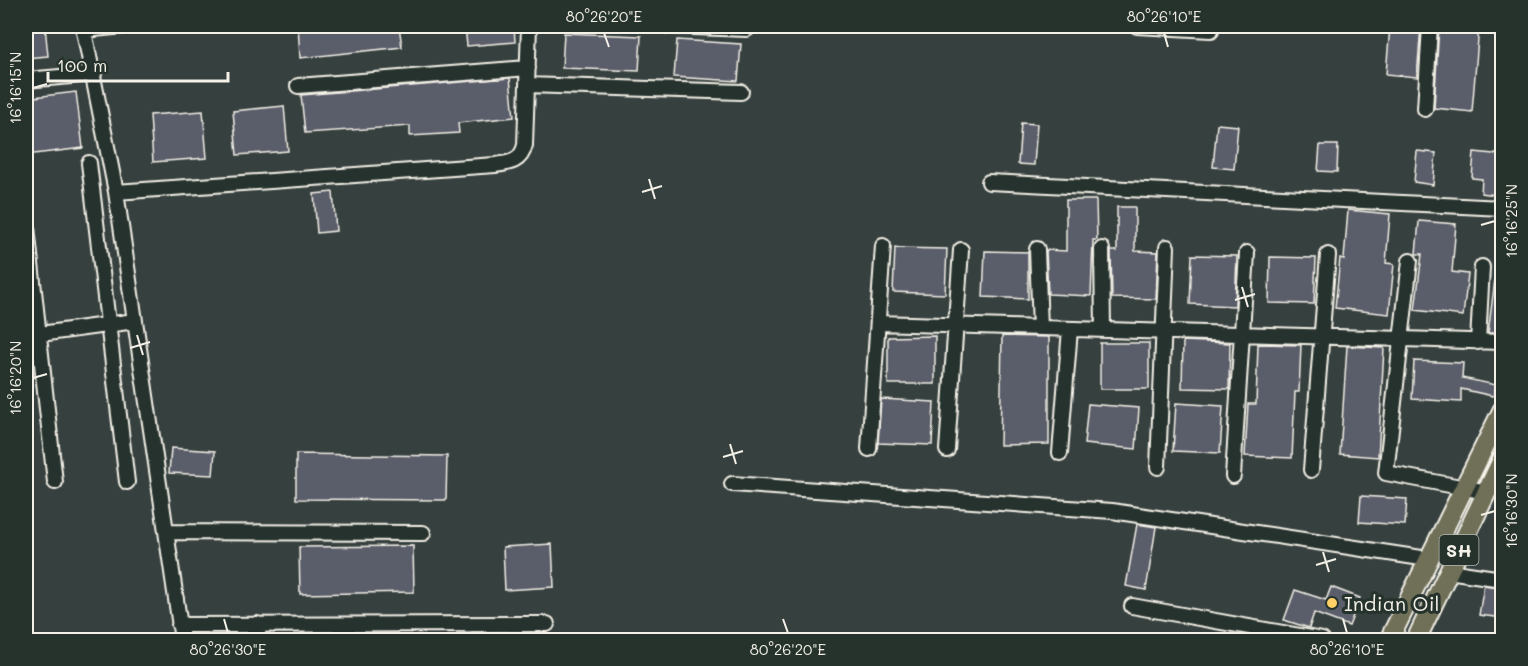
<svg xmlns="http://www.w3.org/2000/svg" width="1528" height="666" viewBox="0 0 1528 666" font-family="Mali,sans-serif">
  <rect width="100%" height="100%" fill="#36403f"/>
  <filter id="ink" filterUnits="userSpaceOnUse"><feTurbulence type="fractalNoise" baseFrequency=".0167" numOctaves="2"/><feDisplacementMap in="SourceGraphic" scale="12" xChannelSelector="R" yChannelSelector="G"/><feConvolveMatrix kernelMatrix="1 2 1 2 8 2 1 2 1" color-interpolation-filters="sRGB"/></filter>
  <g filter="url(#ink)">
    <path fill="#5a5d6a" stroke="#f4f1e8" stroke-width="1.5" d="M26,26H45L48,56L26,58Z
      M298,26H399L402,47L300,58Z
      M465,26H514L515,42L467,46Z
      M1390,26H1421L1417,77L1386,74Z
      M1439,26H1479L1472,112L1434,108Z
      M564,33L641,36L639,71L562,68Z
      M677,40L741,44L738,81L674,77Z
      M510,78L514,117L458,123L459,133L410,136V126L305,133L301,95Z
      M76,92L83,148L26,155V98Z
      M284,106L288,151L237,155L233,111Z
      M203,111L207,158L153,162L150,115Z
      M1021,123L1037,124L1034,165L1018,164Z
      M1217,124L1238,126L1234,169L1213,167Z
      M1320,145H1338L1337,172L1318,171Z
      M1417,151L1436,153L1433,185L1414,182Z
      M1474,152L1503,155V196L1481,193L1482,179L1472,178Z
      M333,192L336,231L317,233L314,194Z
      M1066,200H1096L1097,240H1093L1091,296L1048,294L1046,250L1066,251Z
      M1117,207H1135V251L1158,252L1156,299L1112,298L1111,251H1117Z
      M1348,210L1390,214L1386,263L1394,264L1389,314L1335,308L1340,258L1344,259Z
      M1419,221L1456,224L1452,272L1468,274L1463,316L1415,310L1422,254H1416Z
      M895,248L947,249L945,294L893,292Z
      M985,251L1028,252V299L983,297Z
      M1192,255L1237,256L1235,306L1190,304Z
      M1270,257L1316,258L1314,304L1269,303Z
      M1496,272H1503V333H1488Z
      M935,336V384H888V337Z
      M1002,336L1049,337V444L1000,445Z
      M1183,341L1230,343L1229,389L1182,388Z
      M1100,343H1149V389H1100Z
      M1258,344L1301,345L1299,392H1295L1292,458L1245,456L1248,404H1256Z
      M1347,346L1384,348L1378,457L1340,454Z
      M1414,361L1463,363L1462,378L1496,385L1493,396L1461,389V402L1412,399Z
      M881,399L934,402L932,445L878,443Z
      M1176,403L1223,406L1220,453L1173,451Z
      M1088,404L1139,408L1136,449L1084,444Z
      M171,448L215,451L213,475L169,473Z
      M296,454L447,456L446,500L296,499Z
      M1361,496L1407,499L1405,525L1359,522Z
      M1137,524L1156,527L1146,590L1126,586Z
      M552,544L554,587L505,590L503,547Z
      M413,546L414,592L300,594L299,547Z
      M1484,585L1503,588V618L1479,615Z
      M1331,587L1360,598L1349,626L1314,613L1309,628L1284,620L1295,590L1326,600Z"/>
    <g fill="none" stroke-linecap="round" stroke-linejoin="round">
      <g stroke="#f4f1e8" stroke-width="18">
        <path id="minor" d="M83,26L116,192L182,640
          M668,26L747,29
          M1137,26L1211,30
          M84,30L124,26
          M26,80L94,74
          M527,85L741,92
          M298,86L528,68
          M1425,109L1430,26
          M89,163L127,482
          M989,182L1502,208
          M116,192L495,165C510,163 521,162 525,145L529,26
          M26,218L55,482
          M1037,249L1040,328
          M1102,249L1103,330
          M1410,261L1386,473L1487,492
          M878,323L1502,342
          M26,336L135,321
          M1478,342L1482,267
          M869,449L883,246
          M947,450L961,250
          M1060,453L1070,329
          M1158,467L1167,247
          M1311,470L1328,255
          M1233,476L1247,253
          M732,484L1112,511L1428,559
          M166,532L423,533
          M1448,571L1502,579
          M1132,606L1322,640
          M257,624L259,640
          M179,625L547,624"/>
      </g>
      <g stroke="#f4f1e8" stroke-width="22">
        <path id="major" d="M1389,640L1502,411
          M1416,640L1502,460"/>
      </g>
      <use href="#minor" stroke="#26332d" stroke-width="14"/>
      <use href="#major" stroke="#706f59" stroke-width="18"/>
    </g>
  </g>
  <path fill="none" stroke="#f4f1e8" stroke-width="2" d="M604,33L609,47M1164,33L1168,47M33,88L47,84M649,179L655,199M642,192L662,186M1481,225L1495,221M1242,287L1248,307M1235,300L1255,294M137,335L143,355M130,348L150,342M33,378L47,374M730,444L736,464M723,457L743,451M1481,515L1495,511M1323,552L1329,572M1316,565L1336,559M224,619L228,633M783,619L788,633M1343,619L1347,633"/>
  <circle fill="#ffd166" stroke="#26332d" stroke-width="2" cx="1332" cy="603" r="6"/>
  <g text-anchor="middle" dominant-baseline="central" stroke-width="6" stroke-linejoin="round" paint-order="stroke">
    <rect fill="#26332d" stroke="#b6b8b0" stroke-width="1.5" x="1439.5" y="535" width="39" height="30" rx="4.5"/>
    <g font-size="18" font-weight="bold" fill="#f4f1e8">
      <text x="1459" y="550">SH</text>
    </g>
    <g font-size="20" fill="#f4f1e8" stroke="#26332d" text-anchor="start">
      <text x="1344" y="603">Indian Oil</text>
    </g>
  </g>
  <rect width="1528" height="666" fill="none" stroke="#26332d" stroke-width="66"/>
  <path d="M48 72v9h180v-9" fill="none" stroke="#f4f1e8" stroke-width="3"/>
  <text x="57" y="72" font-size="18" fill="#f4f1e8" stroke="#26332d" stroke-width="4.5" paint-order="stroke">100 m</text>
  <rect x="33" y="33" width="1462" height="600" fill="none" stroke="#f4f1e8" stroke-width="2"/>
  <g font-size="15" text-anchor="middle" fill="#f4f1e8">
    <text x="604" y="22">80°26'20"E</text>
    <text x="1164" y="22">80°26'10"E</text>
    <text transform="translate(16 88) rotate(-90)" y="5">16°16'15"N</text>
    <text transform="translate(1512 221) rotate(-90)" y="5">16°16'25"N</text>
    <text transform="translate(16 378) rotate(-90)" y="5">16°16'20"N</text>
    <text transform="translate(1512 511) rotate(-90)" y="5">16°16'30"N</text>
    <text x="228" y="655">80°26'30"E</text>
    <text x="788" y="655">80°26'20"E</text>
    <text x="1347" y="655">80°26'10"E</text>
  </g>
</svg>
